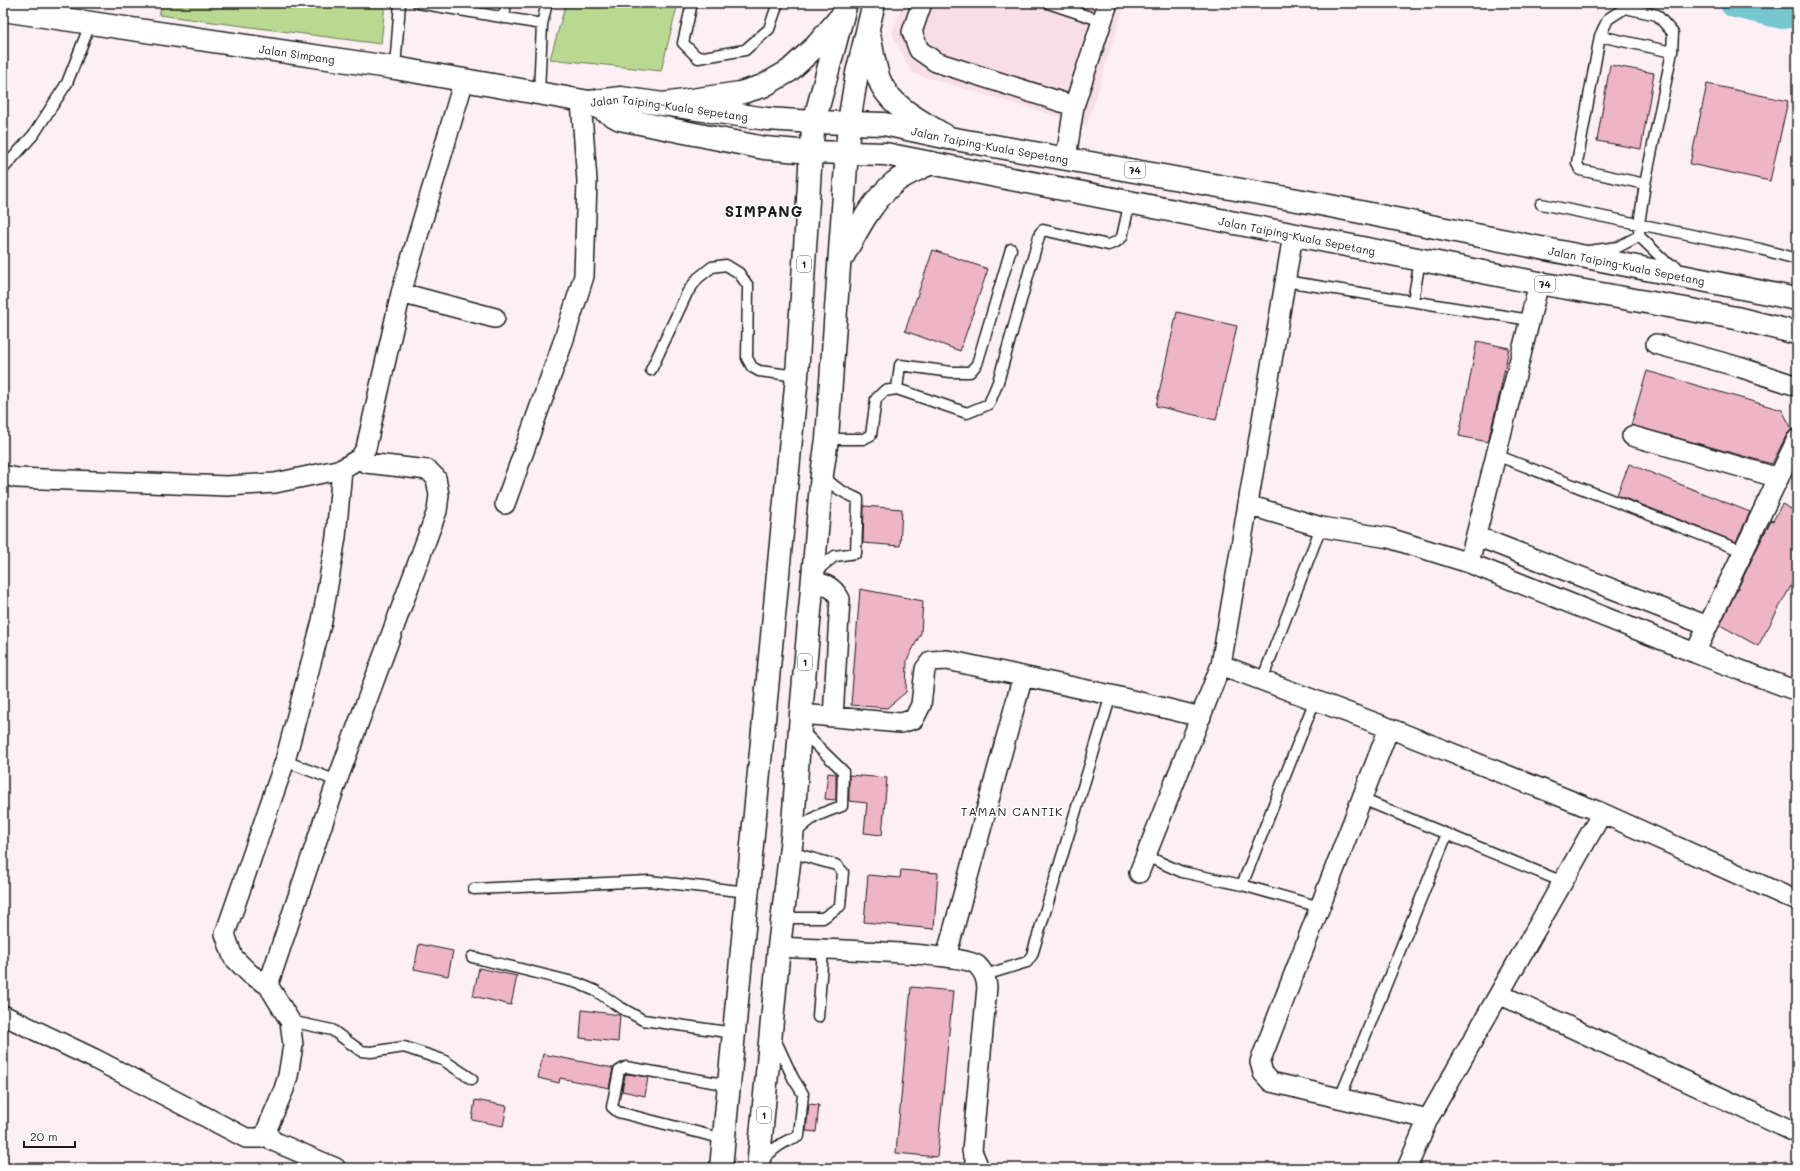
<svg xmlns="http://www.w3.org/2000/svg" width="1800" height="1171" viewBox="0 0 1800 1171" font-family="Mali,sans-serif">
  <rect width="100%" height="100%" fill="#fcf0f4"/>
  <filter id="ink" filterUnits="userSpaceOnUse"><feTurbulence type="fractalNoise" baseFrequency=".025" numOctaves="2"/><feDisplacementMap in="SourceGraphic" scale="8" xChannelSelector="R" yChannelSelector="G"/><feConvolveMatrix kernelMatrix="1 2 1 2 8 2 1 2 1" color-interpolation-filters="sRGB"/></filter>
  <g filter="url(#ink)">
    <path fill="#f8dee6" d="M903,3H1125L1087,125L912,73L892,34Z"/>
    <path fill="#b9d890" stroke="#6a7a56" d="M162,3H385L381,44L159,15Z
      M566,3H678L661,71L550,59Z"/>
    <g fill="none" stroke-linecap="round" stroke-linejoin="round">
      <path stroke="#76c7cf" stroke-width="30" d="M1735,3L1782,14L1797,12"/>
    </g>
    <path fill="#eeb5c7" stroke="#1c1c1c" d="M1610,65L1654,73L1641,149L1597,141Z
      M1707,84L1788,101L1770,181L1690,164Z
      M933,250L988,269L960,351L905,331Z
      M1177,312L1237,326L1216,420L1156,406Z
      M1477,341L1509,348L1500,392L1488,442L1459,436Z
      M1647,371L1782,410L1792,429L1787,434L1772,464L1631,425Z
      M1629,464L1750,512L1736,542L1617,495Z
      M1782,504L1797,512V575L1758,646L1720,625L1771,520L1773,521Z
      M864,506L902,509L900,546L863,543Z
      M860,589L923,601L921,633L907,660L906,692L887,708L851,705Z
      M828,773L836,774V800L825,799Z
      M849,775L887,778L882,835L864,833L867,803L849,801Z
      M901,870L938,873L934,929L864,922L868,875L900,878Z
      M419,944L453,951L448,976L414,969Z
      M479,968L517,976L511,1005L473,996Z
      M911,987L953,991L937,1157L896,1153Z
      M582,1010L620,1015L618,1042L580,1038Z
      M543,1054L613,1068L609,1088L560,1078L559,1083L538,1078Z
      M627,1074L648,1077L645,1096L622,1091L625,1075Z
      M475,1100L507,1106L503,1126L472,1120Z
      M809,1104L819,1105L816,1132L806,1131Z"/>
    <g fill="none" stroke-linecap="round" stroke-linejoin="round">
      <g stroke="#1c1c1c" stroke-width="13">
        <path id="service" d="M418,3L542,24
          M692,3L683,43L698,58L745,50L769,29L778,3
          M1048,3L1102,21
          M504,18L506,3
          M1600,36L1608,19L1625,8L1657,15L1673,33L1672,52
          M395,68L400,3
          M539,93L542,24L547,3
          M3,169L34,134L67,83L91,22
          M1645,184L1580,170L1577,163L1600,36L1672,52L1645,184L1639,224V236L1667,263L1676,266
          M1541,204L1760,249L1797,259
          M1589,251L1618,247L1639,236
          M1285,281L1530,320
          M1413,301L1420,260
          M651,370L687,293L698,278L712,267L726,265L739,273L748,286L747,358L752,367L759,371L797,376
          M897,389L900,365L951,372H970L977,364L1011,249
          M827,439H863L871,435L876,399L884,391L897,389L967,413L989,404L998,382L1040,233L1043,230L1108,245L1116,242L1122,237L1130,201
          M1496,455L1745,552
          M816,571L835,556L856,553L858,499C845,493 833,488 824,475
          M1262,680L1321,527
          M285,761L337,781
          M1362,799L1563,882
          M795,834C811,817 819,814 842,806L843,771L801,730
          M1146,856L1182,872L1242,885L1320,907
          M1242,885L1315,700
          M474,889L649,881L748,892
          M782,918H823L840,906L843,872L836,865L790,852
          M472,957L577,983L596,991L618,1006L643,1020L734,1033
          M985,975L1027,962L1032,955L1111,695
          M818,1017L823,950
          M290,1021L332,1030L361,1051L371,1052L404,1047L443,1060L472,1079
          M1340,1098L1447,834
          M724,1139L618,1112L612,1107L619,1071L626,1067L729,1085
          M762,1161C773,1149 783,1141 799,1136L803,1094L793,1078L775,1039"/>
      </g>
      <g stroke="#1c1c1c" stroke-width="22">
        <path id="minor" d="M922,3L912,32L919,50L936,62L1074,106
          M1066,158L1074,106L1108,3
          M401,293L495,318
          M1656,344L1739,367L1797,386
          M1632,436L1779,478
          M3,475L17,478L227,486L275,483L342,469L360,458L366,448L401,293L464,80
          M505,504L562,345L584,276L587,181L581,101
          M1248,505L1321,527L1389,538L1469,563L1695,653L1797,691
          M1476,536L1708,626
          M1469,563L1539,283
          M813,582C827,584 833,587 840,599L833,717
          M1695,653L1797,439
          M1221,665L1389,728L1602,813L1797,901
          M801,714L901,723L914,719L921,705L925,669L931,661L947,660L1111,695L1201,717
          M1389,728L1260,1062L1263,1073L1271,1082L1428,1119
          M1139,873L1221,665L1293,235
          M779,947C810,949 960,952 977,965C984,972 986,978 987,987L972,1151L979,1168
          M946,957L1023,676
          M268,985L337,781L437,511L439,495L436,478L428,470L366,463L360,458
          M1499,994L1797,1133
          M3,1015L95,1059L246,1138H260L267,1133V1129L284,1089L288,1076L293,1045L290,1021L268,985L250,974L233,957L225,934L285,761L322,621L336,537L342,469
          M267,1133L273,1141L336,1168
          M1407,1168L1428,1119L1602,813"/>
      </g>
      <g stroke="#1c1c1c" stroke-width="25">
        <g id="secondary">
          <path id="s1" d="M3,10L395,68L589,102L621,98L767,119L814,122"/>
          <path d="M589,102L620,119L764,148L811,152"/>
        </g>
      </g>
      <g stroke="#1c1c1c" stroke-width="25">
        <g id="primary">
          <path id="s2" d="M814,122L884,124L949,138L1320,204L1797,299"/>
          <path id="s3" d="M811,152L885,154L1539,283L1736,318L1797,333"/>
        </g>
      </g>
      <g stroke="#1c1c1c" stroke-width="25">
        <path id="trunk" d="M869,34C872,48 874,65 879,79C888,106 926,124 949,138
          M663,104L740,93L763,86L789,71L816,46L838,20
          M843,256C858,229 871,202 895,182C905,174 919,169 931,163
          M721,1168L797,376L811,152L814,122L846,3
          M758,1168L779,947L792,838L801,714L822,474L827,439L849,122L857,73L874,3"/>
      </g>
      <use href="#service" stroke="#fff" stroke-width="10"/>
      <use href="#minor" stroke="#fff" stroke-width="19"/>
      <use href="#secondary" stroke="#fff" stroke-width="22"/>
      <use href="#primary" stroke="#fff" stroke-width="22"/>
      <use href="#trunk" stroke="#fff" stroke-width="22"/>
    </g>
  </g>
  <g text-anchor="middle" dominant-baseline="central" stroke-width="3" stroke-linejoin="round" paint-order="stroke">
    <g fill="#fff" stroke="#606060" stroke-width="1">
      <rect x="1125" y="162" width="20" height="16" rx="3"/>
      <rect x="797" y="256" width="14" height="16" rx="3"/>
      <rect x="1535" y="276" width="20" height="16" rx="3"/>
      <rect x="798" y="654" width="14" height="16" rx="3"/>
      <rect x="757" y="1107" width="14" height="16" rx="3"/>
    </g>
    <g font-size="10" font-weight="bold" fill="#1c1c1c">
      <text x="1135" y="170">74</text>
      <text x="804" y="264">1</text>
      <text x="1545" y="284">74</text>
      <text x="805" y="662">1</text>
      <text x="764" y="1115">1</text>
    </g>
    <g font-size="11" fill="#1c1c1c" stroke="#fff">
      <text stroke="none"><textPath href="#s1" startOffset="297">Jalan Simpang</textPath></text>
      <text stroke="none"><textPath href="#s1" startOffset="674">Jalan Taiping-Kuala Sepetang</textPath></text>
      <text stroke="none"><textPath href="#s2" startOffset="178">Jalan Taiping-Kuala Sepetang</textPath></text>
      <text stroke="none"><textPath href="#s3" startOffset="494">Jalan Taiping-Kuala Sepetang</textPath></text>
      <text stroke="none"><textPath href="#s2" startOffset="826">Jalan Taiping-Kuala Sepetang</textPath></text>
    </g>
    <g font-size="12" letter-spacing="1" fill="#1c1c1c" stroke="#fff">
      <text x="1012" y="811">TAMAN CANTIK</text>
    </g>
    <g font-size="15" font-weight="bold" letter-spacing="1" fill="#1c1c1c" stroke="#fff">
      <text x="764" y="211">SIMPANG</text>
    </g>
  </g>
  <rect width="1800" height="1171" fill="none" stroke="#fff" stroke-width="16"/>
  <rect x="8" y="8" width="1784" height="1155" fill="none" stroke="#1c1c1c" stroke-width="1.5" filter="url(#ink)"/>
  <path d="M24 1141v6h51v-6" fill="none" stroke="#1c1c1c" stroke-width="2"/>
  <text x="30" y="1141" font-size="12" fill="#1c1c1c" stroke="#ffffff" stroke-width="3" paint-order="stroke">20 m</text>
</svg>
